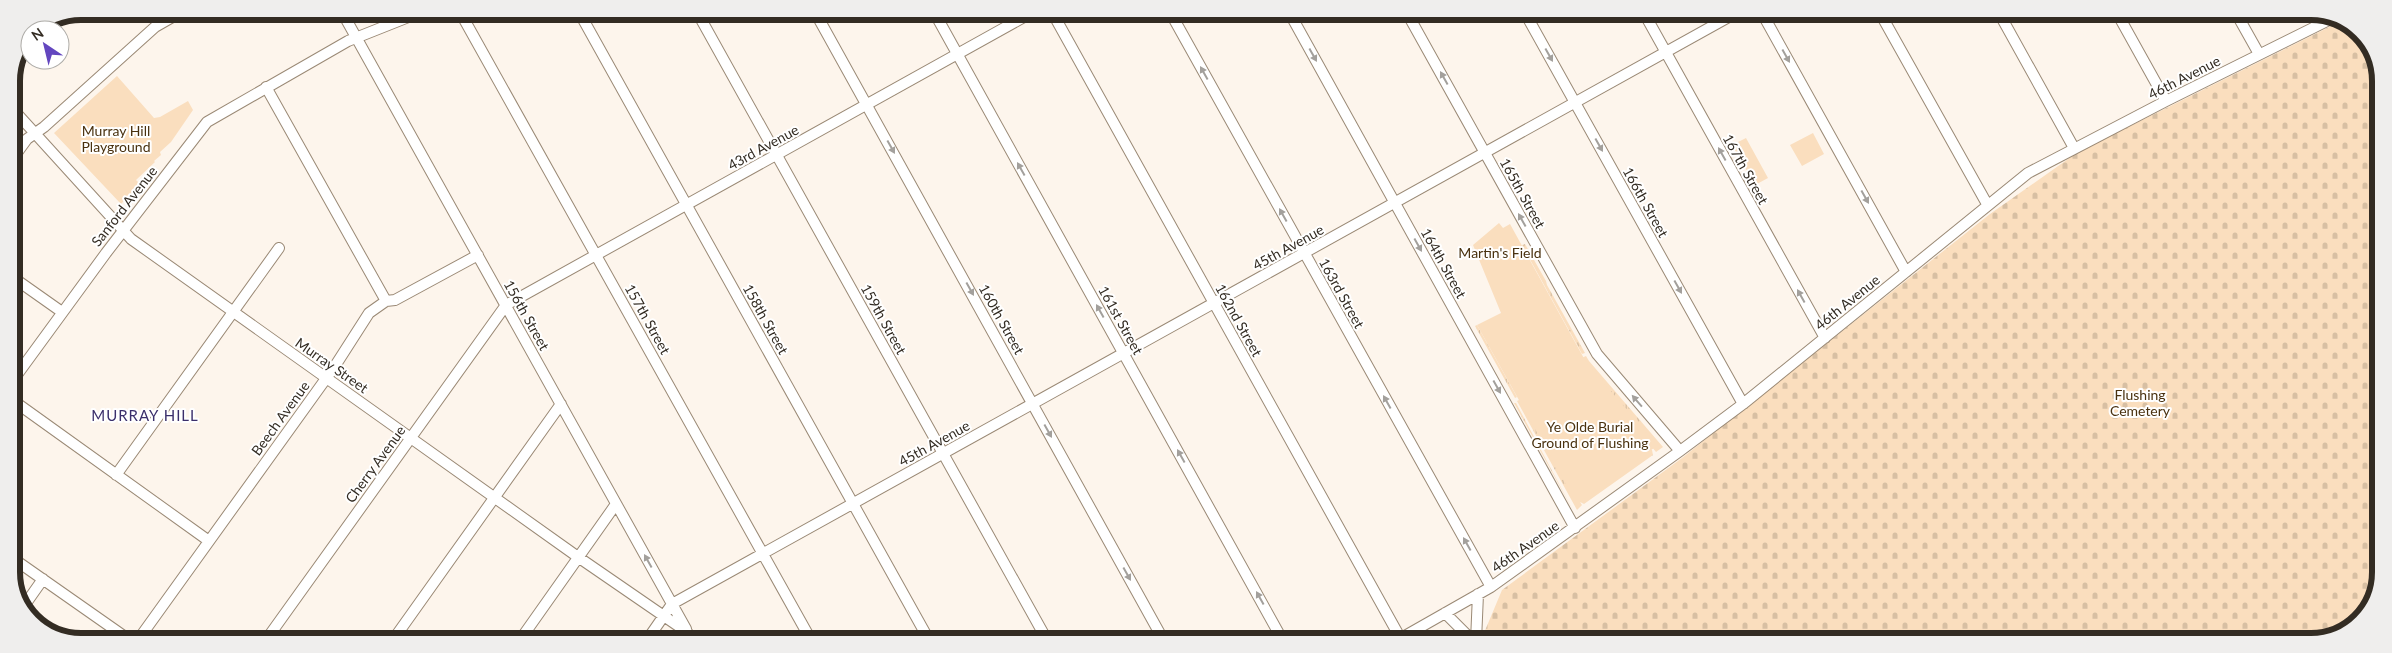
<svg xmlns="http://www.w3.org/2000/svg" width="2392" height="653" viewBox="0 0 2392 653" font-family="Lato,sans-serif">
  <defs>
    <pattern id="grass-tufts" width="24" height="20" patternUnits="userSpaceOnUse" patternTransform="scale(1.25)"><rect width="24" height="20" fill="#fadebe"/><path d="M3 7l-1-3M5 7V3M7 7l1-3M15 17l-1-3M17 17v-4M19 17l1-3" fill="none" stroke="#d7bfa3"/></pattern>
    <pattern id="cemetery-stones" width="16" height="16" patternUnits="userSpaceOnUse" patternTransform="scale(1.25)"><rect width="16" height="16" fill="#fadebe"/><path d="M2 7V4a2 2 0 0 1 4 0v3zM10 15v-3a2 2 0 0 1 4 0v3z" fill="#d7bfa3"/></pattern>
  </defs>
  <rect width="100%" height="100%" fill="#fdf5ec"/>
  <path fill="url(#grass-tufts)" d="M1525,244L1546,281L1547,285L1585,353L1582,354L1522,245Z
    M1477,325L1517,397L1515,398L1475,326Z
    M1586,356L1589,361L1663,447L1656,452L1579,359Z
    M1519,400L1652,450L1653,455L1584,504L1580,502L1582,505L1577,510L1517,401Z
    M1514,403H1516L1574,512Z"/>
  <path fill="url(#cemetery-stones)" d="M2341,21L2351,28L2381,76L2378,590L2354,627L2311,642L1492,641L1484,633L1502,590L1682,458L1990,214L2078,152Z"/>
  <path fill="#fadebe" d="M117,76L154,118L160,117L188,101L193,110L171,142L160,152L161,155L154,161L155,162L136,180L140,184L121,204L54,133Z
    M1813,133L1824,154L1802,166L1790,145Z
    M1746,138L1768,178L1755,185L1732,145Z
    M1499,223L1503,228L1510,224L1586,362L1656,444L1654,448L1577,504L1477,325L1501,313L1473,245Z"/>
  <g fill="none" stroke-linecap="round" stroke-linejoin="round">
    <g stroke="#9a8975" stroke-width="12">
      <path id="minor" d="M342,12L686,629
        M460,12L811,640
        M579,12L929,640
        M697,12L1047,640
        M815,12L1164,641
        M934,12L1283,641
        M1052,12L1402,641
        M1170,12L1491,587
        M1289,12L1575,528
        M1407,13L1597,354L1680,451
        M1525,13L1743,404
        M1644,13L1825,338
        M1762,13L1906,272
        M1880,13L1987,204
        M1999,13L2074,148
        M2117,13L2166,101
        M2236,13L2259,54
        M2362,34L2365,40
        M266,87L386,301
        M11,107L131,239L578,557L687,632L692,640
        M11,161L27,139L44,127L155,27L183,11
        M11,276L62,312
        M11,383L106,253L207,122L348,41L421,12
        M11,399L209,541
        M116,475L279,248
        M11,557L128,639
        M24,606L43,579
        M1445,613L1473,641
        M138,640L335,366L369,313L386,301L395,300L478,255
        M266,640L506,305L1033,12
        M393,640L561,404
        M520,640L616,504
        M647,640L672,604L1736,13
        M1396,641L1491,587L1680,451L1743,404L2028,173L2166,101L2335,17
        M1476,641L1478,594"/>
    </g>
    <use href="#minor" stroke="#fff" stroke-width="10"/>
    <path stroke="#5e574e" stroke-width="2.5" stroke-dasharray="8 4" stroke-linecap="butt" d="M49,30L84,11
      M28,41L30,40"/>
  </g>
  <defs><path id="oneway-solid" d="M-6-.8H1V-3.2L6.5 0L1 3.2V.8H-6Z" transform="scale(1.25)"/></defs>
  <g fill="#a3a09c">
    <use href="#oneway-solid" transform="translate(1313 55) rotate(61)"/>
    <use href="#oneway-solid" transform="translate(1549 55) rotate(61)"/>
    <use href="#oneway-solid" transform="translate(1786 56) rotate(61)"/>
    <use href="#oneway-solid" transform="translate(1204 73) rotate(-119)"/>
    <use href="#oneway-solid" transform="translate(1444 78) rotate(-119)"/>
    <use href="#oneway-solid" transform="translate(1599 145) rotate(61)"/>
    <use href="#oneway-solid" transform="translate(891 147) rotate(61)"/>
    <use href="#oneway-solid" transform="translate(1722 154) rotate(-119)"/>
    <use href="#oneway-solid" transform="translate(1021 169) rotate(-119)"/>
    <use href="#oneway-solid" transform="translate(1865 197) rotate(61)"/>
    <use href="#oneway-solid" transform="translate(1283 215) rotate(-119)"/>
    <use href="#oneway-solid" transform="translate(1522 220) rotate(-119)"/>
    <use href="#oneway-solid" transform="translate(1418 245) rotate(61)"/>
    <use href="#oneway-solid" transform="translate(1678 287) rotate(61)"/>
    <use href="#oneway-solid" transform="translate(970 289) rotate(61)"/>
    <use href="#oneway-solid" transform="translate(1801 296) rotate(-119)"/>
    <use href="#oneway-solid" transform="translate(1100 311) rotate(-119)"/>
    <use href="#oneway-solid" transform="translate(1497 387) rotate(61)"/>
    <use href="#oneway-solid" transform="translate(1637 401) rotate(-131)"/>
    <use href="#oneway-solid" transform="translate(1387 402) rotate(-119)"/>
    <use href="#oneway-solid" transform="translate(1048 431) rotate(61)"/>
    <use href="#oneway-solid" transform="translate(1181 456) rotate(-119)"/>
    <use href="#oneway-solid" transform="translate(1467 544) rotate(-119)"/>
    <use href="#oneway-solid" transform="translate(648 561) rotate(-119)"/>
    <use href="#oneway-solid" transform="translate(1127 574) rotate(61)"/>
    <use href="#oneway-solid" transform="translate(1260 598) rotate(-119)"/>
  </g>
  <g text-anchor="middle" dominant-baseline="central" stroke-width="4" stroke-linejoin="round" paint-order="stroke">
    <g font-size="14" fill="#332c23" stroke="#fff">
      <text transform="translate(2184 77) rotate(-27)">46th Avenue</text>
      <text transform="translate(763 147) rotate(-29)">43rd Avenue</text>
      <text transform="translate(1746 169) rotate(61)">167th Street</text>
      <text transform="translate(1523 193) rotate(61)">165th Street</text>
      <text transform="translate(1646 202) rotate(61)">166th Street</text>
      <text transform="translate(124 206) rotate(-52)">Sanford Avenue</text>
      <text transform="translate(1288 247) rotate(-29)">45th Avenue</text>
      <text transform="translate(1444 263) rotate(61)">164th Street</text>
      <text transform="translate(1342 293) rotate(61)">163rd Street</text>
      <text transform="translate(1847 302) rotate(-39)">46th Avenue</text>
      <text transform="translate(527 315) rotate(61)">156th Street</text>
      <text transform="translate(648 319) rotate(61)">157th Street</text>
      <text transform="translate(766 319) rotate(61)">158th Street</text>
      <text transform="translate(884 319) rotate(61)">159th Street</text>
      <text transform="translate(1002 319) rotate(61)">160th Street</text>
      <text transform="translate(1121 320) rotate(61)">161st Street</text>
      <text transform="translate(1239 320) rotate(61)">162nd Street</text>
      <text transform="translate(332 365) rotate(35)">Murray Street</text>
      <text transform="translate(280 418) rotate(-54)">Beech Avenue</text>
      <text transform="translate(934 443) rotate(-29)">45th Avenue</text>
      <text transform="translate(375 464) rotate(-54)">Cherry Avenue</text>
      <text transform="translate(1525 546) rotate(-35)">46th Avenue</text>
    </g>
    <g font-size="14" fill="#49310f" stroke="#fff">
      <text x="116" y="130">Murray Hill<tspan x="116" dy="16">Playground</tspan></text>
      <text x="1500" y="252">Martin's Field</text>
      <text x="2140" y="394">Flushing<tspan x="2140" dy="16">Cemetery</tspan></text>
      <text x="1590" y="426">Ye Olde Burial<tspan x="1590" dy="16">Ground of Flushing</tspan></text>
    </g>
    <g font-size="15" letter-spacing="1" fill="#3b2f6b" stroke="#fff">
      <text x="145" y="415">MURRAY HILL</text>
    </g>
  </g>
  <path d="M0 0H2392V653H0ZM81 20H2311A61 61 0 0 1 2372 81V572A61 61 0 0 1 2311 633H81A61 61 0 0 1 20 572V81A61 61 0 0 1 81 20Z" fill="#efeeed" fill-rule="evenodd"/>
  <path fill="none" stroke="#332c23" stroke-width="6" d="M81 20H2311A61 61 0 0 1 2372 81V572A61 61 0 0 1 2311 633H81A61 61 0 0 1 20 572V81A61 61 0 0 1 81 20Z"/>
  <g transform="translate(45 45) rotate(325)"><circle r="24" fill="#ffffff" stroke="#adaba7"/>
  <path d="M0-4L9 19L0 12L-9 19Z" fill="#6346bf"/>
  <text y="-8" font-size="14" font-weight="bold" text-anchor="middle" fill="#332c23">N</text>
  </g>
</svg>
